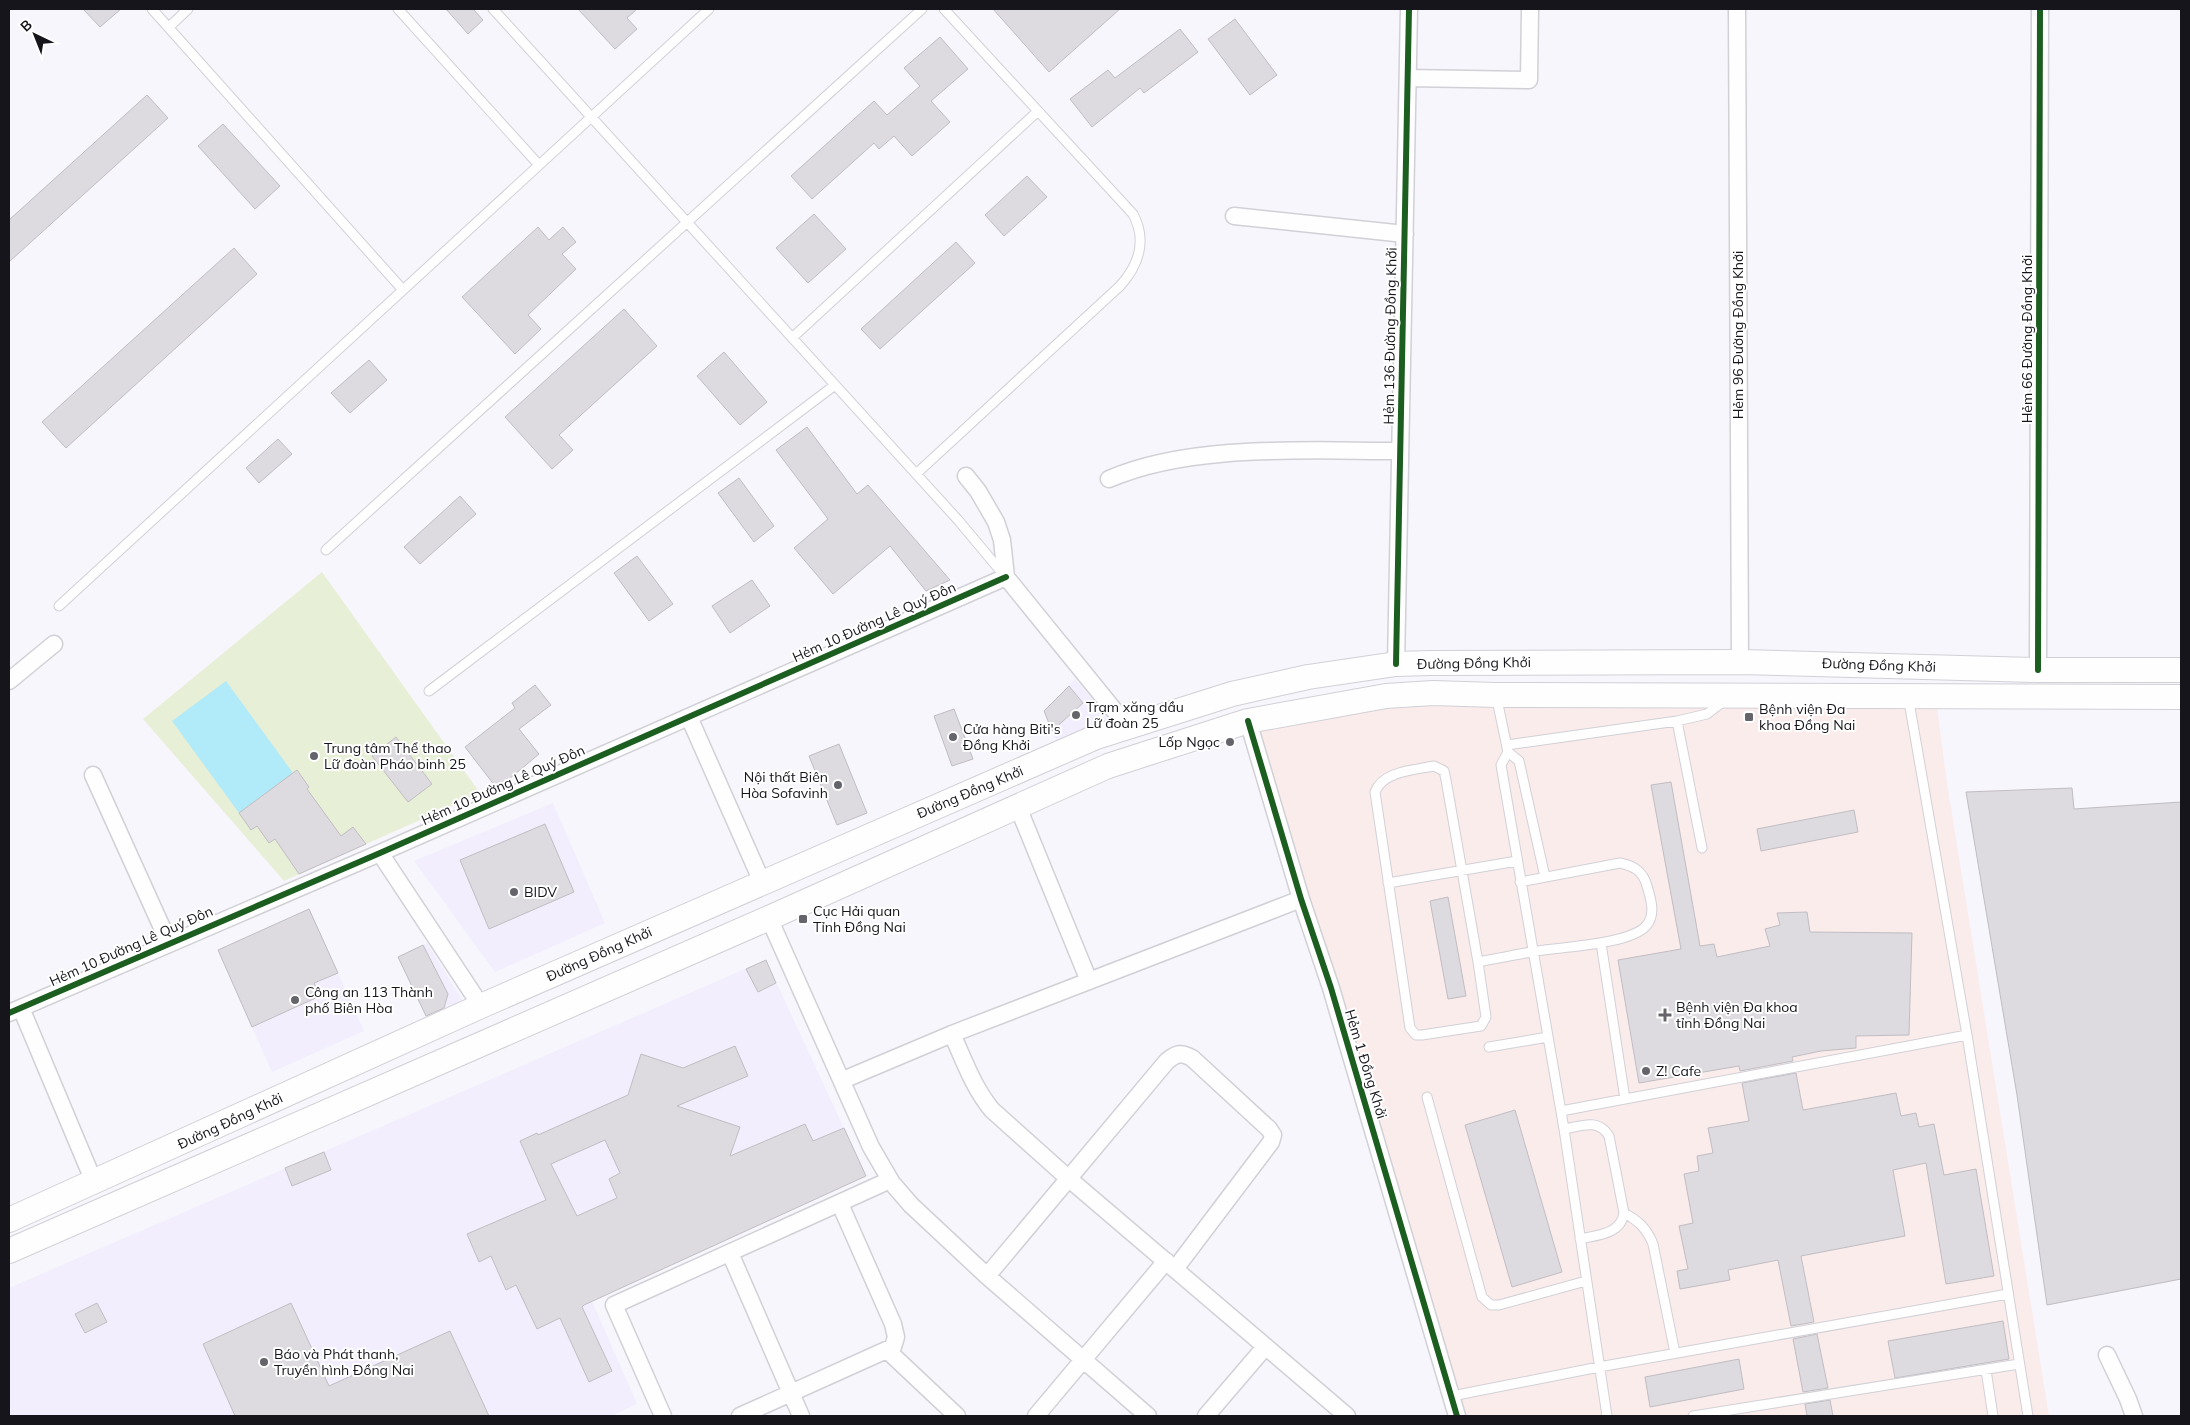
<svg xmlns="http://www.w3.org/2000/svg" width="2190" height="1425" viewBox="0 0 2190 1425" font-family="Mulish,sans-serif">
  <rect width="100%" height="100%" fill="#f7f6fc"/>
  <path fill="#f2eefd" d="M1075,679L1110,720L1057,743L1044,711Z
    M553,803L605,923L495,972L414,861Z
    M309,909L364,1031L272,1072L218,950Z
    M427,943L464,1003L428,1019L398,957Z
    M766,960L866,1176L592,1301L637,1404L611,1416H9V1288Z"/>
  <path fill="#fbecec" d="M1507,704L1937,707L1947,783L2049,1416H1464L1259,731L1393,706Z"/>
  <path fill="#e8efd7" d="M322,572L480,793L284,881L143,719Z"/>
  <path fill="#b1eaf8" d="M226,681L293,773L239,813L172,721Z"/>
  <path fill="#dedbe0" stroke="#c0bdc2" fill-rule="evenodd" d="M83,9H121L100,27Z
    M446,9H473L483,20L468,34Z
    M578,9H637L627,18L637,29L615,49Z
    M993,9H1120L1049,72Z
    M1235,19L1277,75L1250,95L1208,39Z
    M1180,29L1198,52L1144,93L1140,88L1092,127L1070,99L1108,70L1115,78Z
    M940,37L968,69L931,101L950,122L912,156L894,136L879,149L874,143L812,199L791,176L874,101L887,115L920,86L904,68Z
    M147,95L168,118L9,262V220Z
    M223,124L280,186L255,209L198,146Z
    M1027,176L1047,197L1004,236L985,215Z
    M814,214L846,249L808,283L776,248Z
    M538,227L549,240L563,227L576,242L562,254L576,269L528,315L541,329L515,354L462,297Z
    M956,242L975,263L880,349L861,329Z
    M234,248L257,274L66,448L42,422Z
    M624,309L657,346L559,435L573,450L552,469L505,417Z
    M724,352L767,402L740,425L697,376Z
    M369,360L387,380L350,413L331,393Z
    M807,427L857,494L868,485L950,580L926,591L890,546L833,594L794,548L828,519L776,450Z
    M278,439L292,454L259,483L246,468Z
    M739,478L774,526L754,542L718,493Z
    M460,496L476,514L420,564L404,547Z
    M637,556L673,604L649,621L614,573Z
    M752,580L770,606L730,633L712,606Z
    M535,685L551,705L519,729L539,754L508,780L495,786L465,747L515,708L512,703Z
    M1069,686L1083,703L1052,731L1044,711Z
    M954,709L973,759L952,766L934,716Z
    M396,737L432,784L408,802L372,756Z
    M839,744L867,813L837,825L809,756Z
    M297,770L309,787L307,789L341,836L353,827L366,844L299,874L275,839L269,843L257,826L251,830L239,813Z
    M1671,782L1700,946L1714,944L1717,957L1770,946L1765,929L1780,925L1777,913L1807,912L1810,932L1912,933L1909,1035L1856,1036V1048L1821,1051L1792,1057L1793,1061L1740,1071L1739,1066L1639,1083L1618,960L1681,949L1651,785Z
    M2072,788L2074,809L2181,802V1279L2047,1305L2017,1095L1966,792Z
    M1854,810L1858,832L1761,851L1757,829Z
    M545,824L574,892L489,929L460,860Z
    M1448,897L1466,996L1448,999L1430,901Z
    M309,909L338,973L314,983L320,996L252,1027L218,950Z
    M423,945L448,994L444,1008L426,1016L398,957Z
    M766,960L776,983L758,992L746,969Z
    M735,1046L748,1076L677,1106L740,1127L730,1156L805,1124L813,1141L844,1128L866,1176L584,1305L582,1307L612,1371L589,1382L560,1318L537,1329L516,1285L506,1290L491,1256L479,1262L467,1234L546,1200L520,1141L537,1133L538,1135L628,1095L641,1054L683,1068ZM605,1140L620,1173L609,1179L617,1198L577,1216L551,1164Z
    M1796,1073L1803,1110L1896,1093L1901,1116L1916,1113L1919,1127L1934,1124L1944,1175L1976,1169L1994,1276L1946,1284L1926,1163L1893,1170L1905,1236L1801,1256L1814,1322L1791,1326L1778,1260L1728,1270L1730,1280L1680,1289L1677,1271L1688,1269L1679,1226L1693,1223L1684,1174L1699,1171L1697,1156L1713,1153L1708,1128L1749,1121L1742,1083Z
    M1515,1110L1562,1272L1512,1287L1465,1125Z
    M324,1152L331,1170L292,1186L285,1168Z
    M97,1303L107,1322L85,1333L75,1314Z
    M291,1303L329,1386L450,1331L489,1416H235L203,1344Z
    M2003,1321L2009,1359L1895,1378L1888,1341Z
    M1817,1334L1828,1388L1803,1392L1793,1339Z
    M1739,1359L1744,1389L1650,1407L1645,1377Z
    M1830,1400L1833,1416H1807L1805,1404Z"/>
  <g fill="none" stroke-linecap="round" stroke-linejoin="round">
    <g stroke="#d1d0d6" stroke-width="11">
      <path id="service" d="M152,9L403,290
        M398,9L539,165
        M493,9L958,520L1004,575
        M169,27L188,9
        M792,338L1038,111
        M916,474L1120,286C1139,265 1147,240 1133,214L944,9
        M326,550L922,9
        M59,606L709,9
        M429,691L835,385
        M1496,695L1508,752L1501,765L1564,1129L1607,1416
        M1908,696L1967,1035L2028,1416
        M1677,721L1702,848
        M1507,745L1677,721L1707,714L1724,701
        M1508,752L1519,761L1545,877
        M1434,766L1444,771L1446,780L1478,962L1486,1017L1481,1026L1422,1035H1416L1410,1028L1375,792C1383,771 1414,770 1434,766Z
        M1388,883L1517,861
        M1601,943L1625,1099
        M1478,962C1496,959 1514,955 1531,952C1557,947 1629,945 1646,926C1656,915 1651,899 1647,886C1643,871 1634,866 1620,863L1520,882
        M1489,1047L1548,1037
        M1427,1097L1482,1297L1491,1305H1499L1586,1281
        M1561,1111L1967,1035
        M1564,1129C1582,1126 1598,1118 1609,1136L1624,1213C1621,1234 1598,1235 1580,1239
        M1624,1213C1639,1221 1647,1229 1653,1244L1675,1353
        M1986,1370L1993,1416
        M1452,1396L1599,1367L2008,1294
        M1693,1416L2019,1364"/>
    </g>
    <g stroke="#d1d0d6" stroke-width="19">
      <path id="minor" d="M1737,9L1740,662
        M1408,78L1529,80L1530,9
        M1234,216L1405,234
        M966,476L978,491L996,522L1002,540L1006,577L1127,726
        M1109,479C1192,443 1310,451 1400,451
        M1396,664L1409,9
        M2038,670L2040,9
        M9,681L54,644
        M689,717L762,882
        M1248,721L1301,899L1331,988L1457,1416
        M93,775L169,943
        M1018,807L1089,981
        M380,853L481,1006
        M769,918L871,1147L892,1183L911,1205L987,1276L1148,1416
        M21,1008L94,1182
        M9,1013L380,853L1006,577
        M952,1034C964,1060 973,1087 992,1110L1068,1178L1347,1416
        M843,1080L952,1034L1301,899
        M730,1253L801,1416
        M987,1276L1167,1061C1177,1053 1181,1052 1192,1058L1269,1129L1273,1135L1271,1142L1175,1269
        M888,1351L957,1416
        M2107,1355L2128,1399L2134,1416
        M663,1416L614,1305L890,1180
        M740,1416L893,1347L896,1337L893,1324L840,1204
        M1036,1416L1166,1261
        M1206,1416L1265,1347"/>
    </g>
    <g stroke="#d1d0d6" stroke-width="26">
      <path id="secondary" d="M9,1220L481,1006L1096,737L1232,694L1308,677L1396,664L1430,663L1740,662L2038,670H2181
        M9,1251L769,918L1108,766L1248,721L1386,696L1433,693L1496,695L2181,697"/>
    </g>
    <use href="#service" stroke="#fefeff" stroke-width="9"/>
    <use href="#minor" stroke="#fefeff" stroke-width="16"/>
    <use href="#secondary" stroke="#fefeff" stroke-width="24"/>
    <g stroke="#fff" stroke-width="9">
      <path id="cycleway" d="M1396,664L1409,9
        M2038,670L2040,9
        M1248,721L1301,899L1331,988L1457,1416
        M9,1013L380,853L1006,577"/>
    </g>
    <use href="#cycleway" stroke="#1b5e20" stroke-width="6"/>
  </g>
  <g fill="#65646a" stroke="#fff" stroke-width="2">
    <circle cx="1076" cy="715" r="5"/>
    <rect x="1744" y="712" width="10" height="10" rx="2.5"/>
    <circle cx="953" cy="737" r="5"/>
    <circle cx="1230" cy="742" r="5"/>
    <circle cx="314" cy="756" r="5"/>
    <circle cx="838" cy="785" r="5"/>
    <circle cx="514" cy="892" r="5"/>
    <rect x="798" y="914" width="10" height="10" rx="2.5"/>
    <circle cx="295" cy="1000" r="5"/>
    <path d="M1662.5 1007.5h5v5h5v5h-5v5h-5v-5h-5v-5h5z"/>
    <circle cx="1646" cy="1071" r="5"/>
    <circle cx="264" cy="1362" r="5"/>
  </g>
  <g text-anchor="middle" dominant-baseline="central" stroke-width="4" stroke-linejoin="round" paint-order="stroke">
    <g font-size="14" fill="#16151b" stroke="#fff">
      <text transform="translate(1738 335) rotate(-90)">Hẻm 96 Đường Đồng Khởi</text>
      <text transform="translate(1390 336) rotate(-89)">Hẻm 136 Đường Đồng Khởi</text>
      <text transform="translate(2027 339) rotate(-90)">Hẻm 66 Đường Đồng Khởi</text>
      <text transform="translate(874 622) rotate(-24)">Hẻm 10 Đường Lê Quý Đôn</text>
      <text transform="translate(1474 663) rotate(-1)">Đường Đồng Khởi</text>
      <text transform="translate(1879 665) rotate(2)">Đường Đồng Khởi</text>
      <text transform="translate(503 785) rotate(-24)">Hẻm 10 Đường Lê Quý Đôn</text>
      <text transform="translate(970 792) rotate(-23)">Đường Đồng Khởi</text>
      <text transform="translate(131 946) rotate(-24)">Hẻm 10 Đường Lê Quý Đôn</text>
      <text transform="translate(599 954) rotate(-24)">Đường Đồng Khởi</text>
      <text transform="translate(1366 1064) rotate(73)">Hẻm 1 Đồng Khởi</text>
      <text transform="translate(230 1121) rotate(-25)">Đường Đồng Khởi</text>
    </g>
    <g font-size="14" fill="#16151b" stroke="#fff" text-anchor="start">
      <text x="1086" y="707">Trạm xăng dầu<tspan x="1086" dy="16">Lữ đoàn 25</tspan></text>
      <text x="1759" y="709">Bệnh viện Đa<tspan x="1759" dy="16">khoa Đồng Nai</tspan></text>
      <text x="963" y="729">Cửa hàng Biti's<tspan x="963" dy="16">Đồng Khởi</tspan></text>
      <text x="1220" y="742" text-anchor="end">Lốp Ngọc</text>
      <text x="324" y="748">Trung tâm Thể thao<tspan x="324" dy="16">Lữ đoàn Pháo binh 25</tspan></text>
      <text x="828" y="777" text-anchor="end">Nội thất Biên<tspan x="828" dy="16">Hòa Sofavinh</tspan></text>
      <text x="524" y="892">BIDV</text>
      <text x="813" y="911">Cục Hải quan<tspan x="813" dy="16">Tỉnh Đồng Nai</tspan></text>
      <text x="305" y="992">Công an 113 Thành<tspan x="305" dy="16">phố Biên Hòa</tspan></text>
      <text x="1676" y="1007">Bệnh viện Đa khoa<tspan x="1676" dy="16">tỉnh Đồng Nai</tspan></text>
      <text x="1656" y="1071">Z! Cafe</text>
      <text x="274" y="1354">Báo và Phát thanh,<tspan x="274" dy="16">Truyền hình Đồng Nai</tspan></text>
    </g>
  </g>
  <rect width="2190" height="1425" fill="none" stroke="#16151b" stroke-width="20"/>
  <g transform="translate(35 35) rotate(317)" stroke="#ffffff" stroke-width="4" paint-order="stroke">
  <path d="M0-4L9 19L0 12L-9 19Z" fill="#16151b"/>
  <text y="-8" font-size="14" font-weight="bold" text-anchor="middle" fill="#16151b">B</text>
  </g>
</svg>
